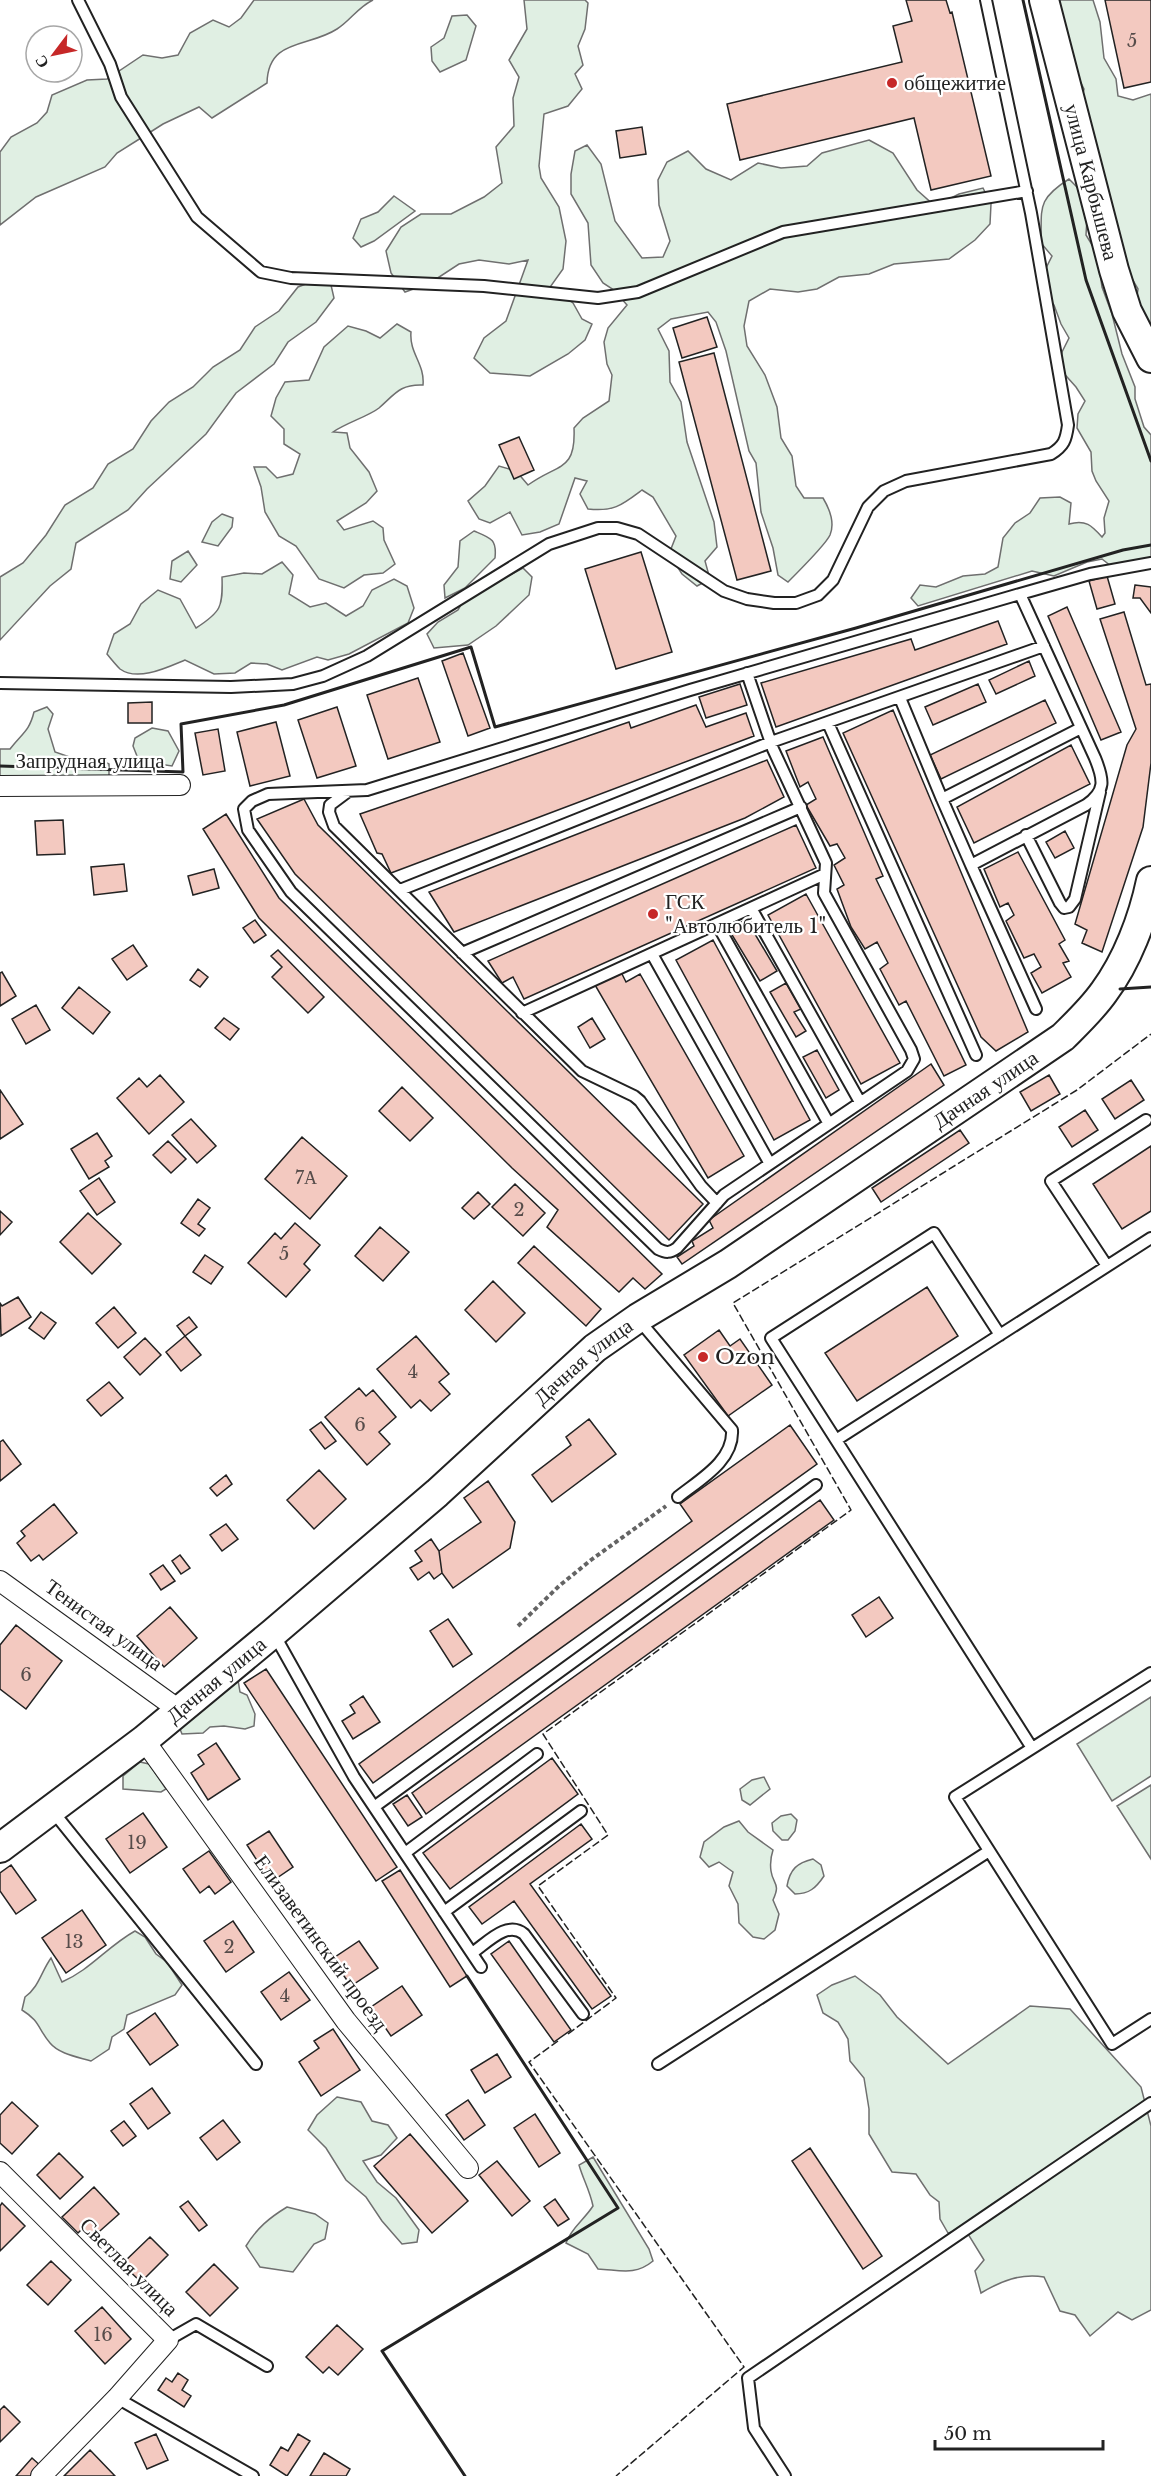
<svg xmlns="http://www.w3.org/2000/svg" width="1151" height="2476" viewBox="0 0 1151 2476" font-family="'Libre Baskerville',serif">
  <rect width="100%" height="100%" fill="#fff"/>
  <path fill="#e0efe3" stroke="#6f6f6f" stroke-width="1.5" d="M254,0H373C358,7 350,21 337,29C308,48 268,38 267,83L212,118L199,107L163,124L141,138L117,153L105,167L36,197L0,225V152L11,137L37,123L47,112L52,95L87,80L107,79L143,55L162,58L178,55L190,33L213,20L229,27L241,18Z
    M524,0H585L588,3L585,29L578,46L583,65L575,74L582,89L568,106L544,114L539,166L541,178L559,207L566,241L563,269L543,297L559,293L573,303L582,319L592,324L585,340L568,354L530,376L490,373L474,358L484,338L506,321L528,260L509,264L479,260L459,264L430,283L405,292L391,273L386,251L401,227L421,214H451L484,197L502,183L496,147L514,126L513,98L519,77L509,60L527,29Z
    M1053,0H1093L1100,22L1104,58L1116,79L1118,96L1133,100L1151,94V342L1134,317L1138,289L1125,267L1081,102L1084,89L1063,46Z
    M467,15L476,26L466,60L440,72L432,61L431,47L444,38L452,16Z
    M869,140L893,153L917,190L935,206L959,194L983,188L991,204L990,224L975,240L949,259L894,264L869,274L839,277L817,289L798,292L770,289L749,301L744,326L747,346L765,375L777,407L781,438L792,456L796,486L804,498H823C829,508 835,523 830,535C826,544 796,574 788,582L778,575L773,548L761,512L756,463L749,451L726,351L716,322L708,312L671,319L658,329L669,351L670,382L681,402L687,442L714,522L717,547L705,561L710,579L697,586L682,574L669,554L676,536L653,497L642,490C622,505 614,512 588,509L580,494L587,481L575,478L559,524L540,532L522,535L510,512L490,523L479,519L468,501L485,486L499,466L516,471L528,485C558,463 576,472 574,428L583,418L609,401L612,375L607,364L604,342L608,328L627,305L614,290L603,283L591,265L588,223L571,194V174L575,151L587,145L601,164L615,221L642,258L663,257L670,241L659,205L658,180L667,162L688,151L706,169L731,180L758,163L781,168L807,166L822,153Z
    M1069,179L1082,192L1087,218L1086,235L1097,253L1102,287L1112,314L1122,354L1135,387V399L1144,427L1151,435V565L1111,566L1102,559L1087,562L1054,576L1032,571L918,606L911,598L920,585L936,587L963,576L985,574L998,567L1003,538L1015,523L1030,513L1040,498L1060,497L1071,503L1069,524C1086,519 1092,526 1102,537L1105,533L1104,518L1109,501L1096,481L1092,471L1091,452L1077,428L1078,414L1085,401L1076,387L1059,368L1062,352L1069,338L1061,324L1054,305L1038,284L1052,256L1041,243C1042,208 1036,200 1069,179Z
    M394,196L415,211L374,241L361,247L353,238L361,219L378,212Z
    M319,279L331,285L334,298L316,322L288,342L274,364L236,393L206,434L147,489L128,510L76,543L71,569L50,586L0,640V577L23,563L46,535L65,505L93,488L108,464L133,449L151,421L169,402L193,387L213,367L240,350L255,327L279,311L298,287Z
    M397,324L411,332C409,353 425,364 423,385C400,384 395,394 379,408C369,416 346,423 333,432L347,433L350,448L369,472L377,491L366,503L337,521L344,530L373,521L383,528L384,540L395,564L383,573L364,575L344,588L319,579L296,546L279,536L265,512L261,487L254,467H266L277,478L293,474L300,454L284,444V429L271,416L276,398L285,382L309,380L324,347L348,326L366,331L380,338Z
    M222,514L233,518L232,527L218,546L202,542L212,522Z
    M474,531C491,538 497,539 495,558L465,588L445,598L444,585L458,567L460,541Z
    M188,551L197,565L181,582L170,579L172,561Z
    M282,562L293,575L289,594L310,607L326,603L346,616L363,606L372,590L394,579L407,586L414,608L408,623L349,654L328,660L317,657L282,670L267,664L251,663L235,673L214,674L185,660C168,667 138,682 120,669C116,665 111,659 107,654L114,634L130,624L141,604L158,590L180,599L196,628C221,612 223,607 222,577L244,573L262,574Z
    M523,568L532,577L529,595L496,626L468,645L434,648L427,634L438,622L458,610L468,593L485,578L508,576Z
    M47,707L53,714L48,729L55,752L81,761L99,759L109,764V776L0,782V749H10C22,733 29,732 34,712Z
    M152,728L168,731L179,751L172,766L139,761L133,746L135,738Z
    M264,1651L268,1656L238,1680L240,1692L247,1695L255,1714L254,1726L245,1729L224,1726L210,1727L203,1733L182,1734L178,1724Z
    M1151,1697V1776L1112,1801L1077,1744Z
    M140,1762L149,1764L166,1789L161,1792L123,1789V1776Z
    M764,1777L770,1789L750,1805L742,1800L740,1789L752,1780Z
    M1151,1785V1859L1117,1806Z
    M791,1814L797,1820L795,1831L788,1840H782L773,1831L772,1823L781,1816Z
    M739,1821L748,1832L773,1850C771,1856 770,1864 771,1871C773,1885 781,1883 773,1900L779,1914L775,1930L764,1939L753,1937L739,1923L738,1904L729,1886L733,1872L719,1862L709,1867L700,1857L704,1842L724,1827Z
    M813,1859L821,1865L824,1876C816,1888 809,1894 795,1894L787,1886C790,1869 797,1863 813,1859Z
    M135,1931L145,1937L156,1954L167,1962L182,1985L175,1995L127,2015L124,2029L112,2037L109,2049L91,2061C78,2057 59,2054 50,2043C38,2029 40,2021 22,2010L25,1997C39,1987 41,1972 51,1958L62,1982C90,1970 108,1946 135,1931Z
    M855,1976L880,1995L897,2017L948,2064L1030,2006L1070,2009L1141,2087L1151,2126V2310L1132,2320L1118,2312L1090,2336L1075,2315L1060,2311L1044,2277C1021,2273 1001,2281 981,2293L975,2271L984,2260L965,2229L948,2233L940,2219L939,2202L930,2195L916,2174L892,2172L869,2134V2109L864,2078L850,2061L848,2039L838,2022L823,2013L817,1995L832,1985Z
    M337,2097L361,2102L372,2121L388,2125L397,2138L381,2155L363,2161L377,2182L396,2198L419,2230L417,2242L402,2244L382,2221L366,2197L346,2180L326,2148L308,2130L317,2115Z
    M593,2157L649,2249L653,2261C635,2276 620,2270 598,2269L588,2254L566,2243C571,2228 584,2220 593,2206C590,2191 583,2179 579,2165Z
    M287,2207L315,2214L328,2223L325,2239L314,2244L293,2272L260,2267L246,2246C257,2228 269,2218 287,2207Z"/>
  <path fill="#f3c9c0" stroke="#222" stroke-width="1.5" d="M906,0H946L950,13L952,12L991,176L931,190L914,118L740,160L727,104L902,62L893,26L912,21Z
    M1105,0H1151V82L1124,88Z
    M642,127L646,154L620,158L616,131Z
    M707,317L717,347L682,358L673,328Z
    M714,353L771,571L737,580L679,362Z
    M519,437L534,470L514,479L499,445Z
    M641,552L672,652L616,669L585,569Z
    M1107,576L1115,604L1097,609L1089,581Z
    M1135,585L1151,587V613L1140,598H1133Z
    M1067,607L1121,732L1101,740L1048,616Z
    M1124,612L1146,685L1151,684V763L1143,827L1102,952L1082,943L1087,930L1075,924L1127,745L1136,729L1100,619Z
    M998,621L1007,644L776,727L761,683L911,639L915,650Z
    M463,653L490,728L468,736L442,661Z
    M1029,661L1035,676L996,694L989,680Z
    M418,678L440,742L388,759L367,695Z
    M740,684L747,705L706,718L699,697Z
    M978,684L986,702L933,725L925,707Z
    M1045,700L1056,723L941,779L930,755Z
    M152,702V723H128V703Z
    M696,705L706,727L746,713L754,736L391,873L382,854L377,853L360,814L629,722L631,728Z
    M337,707L356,766L317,778L298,720Z
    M893,710L1028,1032L996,1051L981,1037L843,733Z
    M276,722L290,776L250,786L237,732Z
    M218,729L225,771L203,775L195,733Z
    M823,737L883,876L876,879L966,1065L944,1076L906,1001L899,1005L880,969L888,963L877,942L865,949L851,927L837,889L844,885L834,865L845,858L837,844L830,846L806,805L816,799L808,782L800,787L786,751Z
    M1071,745L1090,784L974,843L957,807Z
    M767,760L784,797L745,818L454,932L429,892Z
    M304,799L318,825L703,1204L669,1240L295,874L257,819Z
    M226,814L279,898L662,1274L645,1289L633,1278L619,1292L547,1227L558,1210L512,1168L259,918L203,829Z
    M63,820L65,854L37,855L35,821Z
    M796,825L816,868L524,999L513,977L502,983L488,961Z
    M1065,831L1074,848L1055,858L1046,842Z
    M1018,852L1065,940L1059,944L1069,961L1063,963L1071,977L1042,993L1031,973L1041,967L1034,954L1024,958L1006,921L1014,915L1008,903L1000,907L984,869Z
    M124,864L127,891L94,895L91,867Z
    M214,869L219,888L193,895L188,876Z
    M806,894L900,1063L861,1084L768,915Z
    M746,919L777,971L760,981L729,930Z
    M255,920L266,935L254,943L243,928Z
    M713,940L810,1120L774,1140L676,960Z
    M133,945L147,966L127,980L112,959Z
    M278,950L324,997L308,1013L272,977L282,967L271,956Z
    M198,969L208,977L200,987L190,980Z
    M620,970L626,982L640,974L744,1156L708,1178L595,985Z
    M2,972L16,996L0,1006V973Z
    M786,983L801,1009L794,1012L806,1031L796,1037L770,992Z
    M79,987L110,1012L93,1034L62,1008Z
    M36,1005L50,1030L26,1044L12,1019Z
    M224,1018L239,1029L230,1040L215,1028Z
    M592,1018L605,1039L590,1048L578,1027Z
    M817,1050L839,1090L826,1098L803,1057Z
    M931,1064L944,1085L682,1264L677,1257L694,1246L692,1241L713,1228L709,1220Z
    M160,1075L184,1102L149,1134L117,1098L139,1078L147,1087Z
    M1049,1075L1060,1094L1031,1111L1020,1092Z
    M1131,1080L1144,1100L1115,1119L1102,1099Z
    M402,1087L433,1118L410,1141L379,1111Z
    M0,1090L23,1124L0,1139Z
    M1085,1110L1098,1130L1072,1147L1059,1127Z
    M191,1119L216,1146L197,1163L172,1135Z
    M960,1130L969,1143L881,1202L872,1188Z
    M97,1133L112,1156L105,1161L109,1167L89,1179L71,1149Z
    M302,1137L347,1176L310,1219L265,1179Z
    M168,1141L186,1159L171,1173L153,1155Z
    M1151,1146V1211L1122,1229L1093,1184Z
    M99,1178L115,1202L97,1215L80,1191Z
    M515,1184L545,1213L523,1236L492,1207Z
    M478,1192L490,1204L474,1219L462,1208Z
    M198,1199L210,1208L198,1224L205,1229L199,1236L181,1223Z
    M0,1211L12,1222L0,1235Z
    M88,1213L121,1244L92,1274L60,1242Z
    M295,1223L320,1245L304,1264L310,1270L286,1297L248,1263L275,1233L281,1239Z
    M380,1227L409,1252L383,1281L355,1256Z
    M534,1246L601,1309L586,1326L518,1263Z
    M205,1255L223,1267L211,1284L193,1272Z
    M493,1281L525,1313L496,1342L465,1310Z
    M927,1287L958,1336L857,1401L825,1353Z
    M18,1297L31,1317L1,1336L0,1303L2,1306Z
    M114,1307L136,1333L118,1348L96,1323Z
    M41,1312L56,1323L44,1339L29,1328Z
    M189,1317L197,1327L185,1336L177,1326Z
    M719,1330L730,1346L740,1339L772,1385L728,1416L684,1355Z
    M185,1336L201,1355L181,1371L166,1352Z
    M416,1336L449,1374L439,1382L450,1394L431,1411L420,1400L411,1408L377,1369Z
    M145,1338L161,1355L140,1375L124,1357Z
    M109,1382L123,1398L101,1416L87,1400Z
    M359,1388L366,1396L373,1390L396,1417L379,1432L390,1444L367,1465L325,1417Z
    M589,1419L616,1454L552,1502L532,1475L571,1445L566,1437Z
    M321,1422L336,1441L325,1449L310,1430Z
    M790,1425L817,1464L373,1783L359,1764L692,1521L680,1504Z
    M3,1440L21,1464L0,1481V1442Z
    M319,1470L346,1499L314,1529L287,1500Z
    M226,1475L232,1484L217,1496L210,1488Z
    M488,1481L515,1522L510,1548L453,1588L442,1573L439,1551L481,1522L464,1498Z
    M820,1500L834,1520L426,1814L412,1793Z
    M54,1504L77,1533L43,1560L39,1555L31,1561L17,1543L25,1536L21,1531Z
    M226,1524L238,1539L222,1551L210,1535Z
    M431,1539L439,1551L442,1573L434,1579L429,1572L418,1580L410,1568L422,1561L415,1551Z
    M180,1555L190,1568L181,1574L172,1561Z
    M163,1565L175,1581L161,1590L150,1574Z
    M879,1597L893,1618L866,1637L852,1615Z
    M170,1607L197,1638L164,1667L137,1636Z
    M448,1619L472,1654L453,1667L430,1631Z
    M16,1625L62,1661L26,1709L0,1689V1645Z
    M266,1669L397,1867L376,1881L244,1683Z
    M363,1696L380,1722L353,1739L342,1721L355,1713L350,1705Z
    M216,1743L240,1779L208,1800L191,1773L204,1764L198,1755Z
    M552,1758L578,1794L450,1889L423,1853Z
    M407,1795L422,1817L408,1826L393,1804Z
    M143,1813L167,1847L130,1873L106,1839Z
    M581,1824L592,1839L530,1884L611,1996L592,2009L514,1901L482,1924L469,1907Z
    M269,1831L293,1867L271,1882L247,1845Z
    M209,1851L231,1882L215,1894L209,1886L200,1893L183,1869Z
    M11,1865L36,1900L16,1914L0,1891V1873Z
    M400,1870L467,1976L450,1987L382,1881Z
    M82,1910L106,1945L66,1973L42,1938Z
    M233,1921L254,1952L226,1972L204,1941Z
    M359,1941L378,1968L351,1986L332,1959Z
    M509,1941L571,2030L554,2042L491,1954Z
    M289,1972L310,2000L281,2020L261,1992Z
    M402,1986L422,2015L391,2036L371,2007Z
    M155,2013L178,2045L150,2065L127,2033Z
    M333,2029L360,2070L321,2096L299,2062L319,2048L314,2041Z
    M497,2054L511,2077L485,2093L471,2070Z
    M152,2088L170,2113L148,2129L130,2104Z
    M468,2100L485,2125L464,2140L446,2115Z
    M12,2102L38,2126L12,2154L0,2143V2115Z
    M535,2114L560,2153L539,2167L514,2128Z
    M223,2120L240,2142L217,2160L200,2138Z
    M124,2121L136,2136L123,2146L111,2131Z
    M410,2134L468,2201L432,2233L374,2166Z
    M810,2148L882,2256L863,2269L792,2161Z
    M59,2153L83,2177L60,2199L37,2175Z
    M497,2161L530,2201L512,2216L479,2175Z
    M94,2187L119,2214L92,2238L83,2228L78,2233L62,2217Z
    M555,2199L569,2219L558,2226L544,2207Z
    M188,2201L207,2225L199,2231L180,2207Z
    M2,2203L25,2226L0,2251V2206Z
    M150,2237L168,2255L141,2282L122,2264Z
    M51,2261L71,2280L48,2305L27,2285Z
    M214,2264L238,2288L210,2316L186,2292Z
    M102,2307L131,2339L105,2364L75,2331Z
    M337,2325L363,2349L338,2375L329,2367L323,2373L306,2357Z
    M178,2373L188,2380L182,2390L191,2396L184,2407L158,2390L166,2378L172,2382Z
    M4,2406L20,2422L0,2442V2410Z
    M156,2434L168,2460L147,2469L135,2443Z
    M298,2434L310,2441L287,2476L270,2465L281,2447L288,2451Z
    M90,2450L115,2476H64Z
    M324,2453L350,2469L346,2476H310Z
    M32,2458L42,2467L34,2476H16Z"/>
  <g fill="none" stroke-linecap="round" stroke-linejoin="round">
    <g stroke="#222" stroke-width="14">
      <path id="lane" d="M78,0L110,64L121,97L197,217L261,272L291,278L484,286L598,298L638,292L783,232L1027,191
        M1020,594L1095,758C1104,780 1106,791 1086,805L971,865L1036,1009
        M747,673L773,749L826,863L824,893L911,1050L914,1059L907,1071L724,1195L677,1248C670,1253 666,1253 658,1249L291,892L248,830L244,809L252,801L268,794L367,790L690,690L1020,594L1090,574L1151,563
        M0,683L231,687L293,684L323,676L367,656L549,544L598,528H617L638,534L724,591L747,599L774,603H796L818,595L833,580L868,507L884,491L906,481L1051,454C1064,446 1066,440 1068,425L1031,213L986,0
        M900,698L942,799
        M828,723L976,1055
        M346,793L330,805L329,812L334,826L582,1071L634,1096L640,1101L701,1186L717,1203
        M1026,835L1060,903L1064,908L1069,907L1075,899L1100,792
        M971,865L942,799L1081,728
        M400,890L771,742L1044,646
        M751,908L860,1102
        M717,924L829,1124
        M462,953L801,807
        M652,954L770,1164
        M522,1013L825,874
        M1107,1266L1051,1181L1146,1120
        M638,1319L732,1430C734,1461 699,1480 678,1497
        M836,1440L771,1338L934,1233L1000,1335
        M274,1634L354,1777L481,1967
        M1151,1673L955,1797L1112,2044L1151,2019
        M1032,1748L836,1440L1151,1238
        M374,1807L816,1485
        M51,1809L256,2064
        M405,1853L537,1754
        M444,1912L581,1811
        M472,1953C487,1943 507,1920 524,1934L583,2014
        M658,2064L989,1851
        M168,2340L196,2324L267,2366
        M117,2398L253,2476
        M785,2476L754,2428L748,2378L1151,2103"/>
    </g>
    <g stroke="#222" stroke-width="22">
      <path id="street" d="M0,786L180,785
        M0,1581L179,1710
        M144,1740L346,2021L468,2168
        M0,2172L168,2340L117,2398L41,2476"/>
    </g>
    <g stroke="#222" stroke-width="32">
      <g id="secondary">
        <path id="s1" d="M1044,0L1114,270L1127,311L1151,358"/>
        <path id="s2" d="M0,1848L144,1740L273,1633L437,1493L595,1348L638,1318L728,1264L1063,1037C1077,1023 1092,1009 1104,992C1127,961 1143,919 1151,881"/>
      </g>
    </g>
    <path stroke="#646464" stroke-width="4" stroke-dasharray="4.5 3" stroke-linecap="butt" d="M518,1626L559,1586L591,1560L666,1506"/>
    <use href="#lane" stroke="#fff" stroke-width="10"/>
    <use href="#street" stroke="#fff" stroke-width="20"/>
    <use href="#secondary" stroke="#fff" stroke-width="28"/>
    <path stroke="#222" stroke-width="1.5" stroke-dasharray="8 3" stroke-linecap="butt" d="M568,2034L616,1998L538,1886L608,1835L543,1734L851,1510L733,1303L1077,1090L1151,1034
      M558,2041L529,2062L744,2367L616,2476"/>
    <path stroke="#222" stroke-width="3" d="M1023,0L1086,280L1151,461
      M0,766L183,772L181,724L284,705L471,647L495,727L856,628L1123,550L1151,545
      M1120,989L1151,987
      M465,2476L382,2351L618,2208L467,1976"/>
  </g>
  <g fill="#c62828" stroke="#fff" stroke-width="2">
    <circle cx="892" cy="83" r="6"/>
    <circle cx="653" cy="914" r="6"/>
    <circle cx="703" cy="1357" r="6"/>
  </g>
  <g text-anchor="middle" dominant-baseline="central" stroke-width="4.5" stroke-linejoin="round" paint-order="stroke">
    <g font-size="18" fill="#564c4a">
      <text x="1132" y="41">5</text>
      <text x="306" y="1178">7А</text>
      <text x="519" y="1210">2</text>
      <text x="284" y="1254">5</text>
      <text x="413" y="1372">4</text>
      <text x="360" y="1425">6</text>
      <text x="26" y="1675">6</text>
      <text x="137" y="1843">19</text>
      <text x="74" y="1942">13</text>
      <text x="229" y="1947">2</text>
      <text x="285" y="1996">4</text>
      <text x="103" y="2335">16</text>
    </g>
    <g font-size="21" fill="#222" stroke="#fff" text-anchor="start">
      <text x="904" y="83">общежитие</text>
      <text x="665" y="902">ГСК<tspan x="665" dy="24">"Автолюбитель 1"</tspan></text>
      <text x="715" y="1357">Ozon</text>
    </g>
    <g font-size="21" fill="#222" stroke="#fff">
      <text stroke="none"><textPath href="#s1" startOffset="188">улица Карбышева</textPath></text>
      <text x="90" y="761">Запрудная улица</text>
      <text stroke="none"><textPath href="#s2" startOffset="1246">Дачная улица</textPath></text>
      <text stroke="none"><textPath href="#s2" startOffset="760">Дачная улица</textPath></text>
      <text transform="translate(104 1625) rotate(36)">Тенистая улица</text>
      <text stroke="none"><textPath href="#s2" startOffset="274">Дачная улица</textPath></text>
      <text transform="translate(321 1943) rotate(54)">Елизаветинский проезд</text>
      <text transform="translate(129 2267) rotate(45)">Светлая улица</text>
    </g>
  </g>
  <g transform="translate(54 54) rotate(238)"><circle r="28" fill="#ffffff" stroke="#a7a7a7" stroke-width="1.5"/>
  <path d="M0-4.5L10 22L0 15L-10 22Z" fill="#c62828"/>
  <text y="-9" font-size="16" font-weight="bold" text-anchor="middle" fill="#222222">С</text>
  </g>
  <path d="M935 2440v9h168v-9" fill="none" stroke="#222222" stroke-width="3"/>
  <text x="944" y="2440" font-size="18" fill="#222222" stroke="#ffffff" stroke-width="4.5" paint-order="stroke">50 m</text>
</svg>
